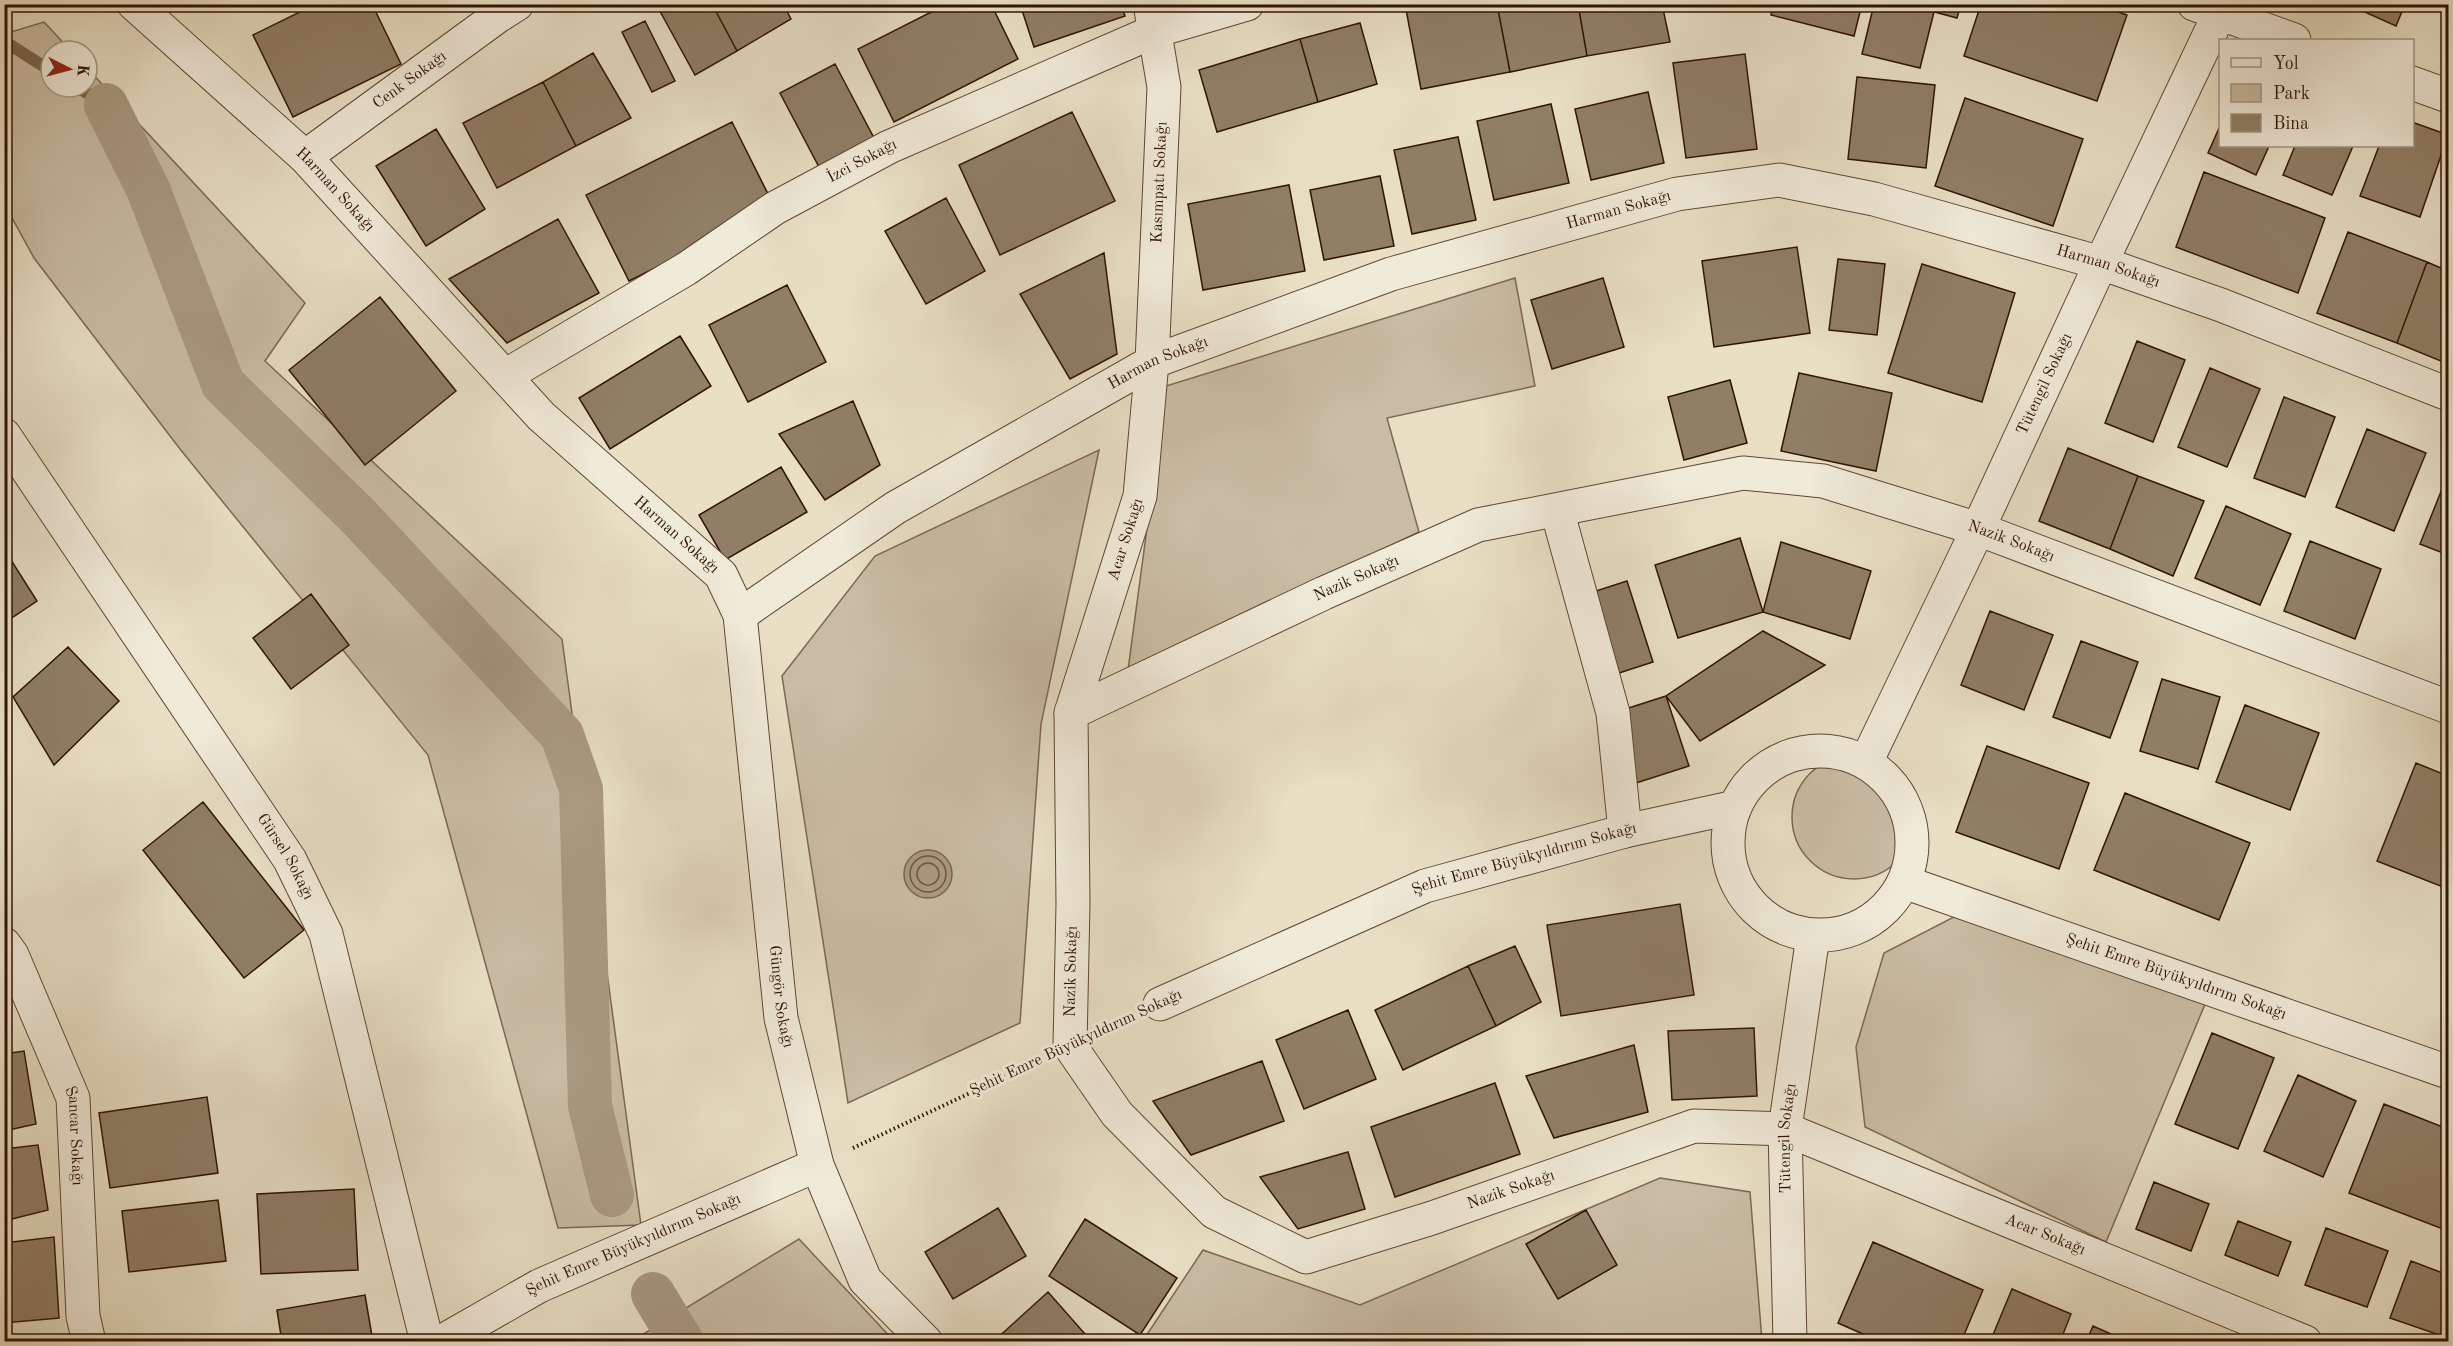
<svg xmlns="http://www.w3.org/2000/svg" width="2453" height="1346" viewBox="0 0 2453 1346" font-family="'Old Standard TT',serif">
  <rect width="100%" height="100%" fill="#e8dfc5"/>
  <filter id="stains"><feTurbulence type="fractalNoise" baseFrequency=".00333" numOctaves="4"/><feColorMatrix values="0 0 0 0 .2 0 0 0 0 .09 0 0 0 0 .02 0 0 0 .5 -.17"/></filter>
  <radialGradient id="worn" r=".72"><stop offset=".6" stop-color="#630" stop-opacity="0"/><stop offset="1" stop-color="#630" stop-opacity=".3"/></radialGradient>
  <path fill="#c9bca4" stroke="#7d6852" stroke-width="1.5" d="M44,22L71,51H51V87H87V68L305,303L265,361L562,639L641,1225L558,1228L428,755L180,449L34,258L5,205L4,34Z
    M1515,278L1535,386L1387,418L1419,532L1128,670L1166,386Z
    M1099,450L1041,724L1020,1023L848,1103L782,676L875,556Z
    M1792 817a62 62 0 1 1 124 0a62 62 0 1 1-124 0Z
    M1979,904L2213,985L2106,1242L1865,1127L1856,1047L1884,953Z
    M1660,1178L1750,1192L1762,1341L1142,1342L1203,1250L1360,1305Z
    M799,1239L894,1341H632Z"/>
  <path fill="#aa9a82" stroke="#7a644e" stroke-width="1.5" d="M904 874a24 24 0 1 1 48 0a24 24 0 1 1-48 0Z"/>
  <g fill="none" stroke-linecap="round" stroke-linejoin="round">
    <path stroke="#6e5741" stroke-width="1.5" d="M910 874a18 18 0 1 1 36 0a18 18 0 1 1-36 0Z
      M917 874a11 11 0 1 1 22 0a11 11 0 1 1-22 0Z"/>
    <path stroke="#7a644e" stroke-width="12" d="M4,41L51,71
      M77,87L106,105"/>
    <path stroke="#aa9a82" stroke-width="44" d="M106,105L148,189L223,384L360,518L562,735L581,789L590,1106L612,1195
      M653,1294L682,1342"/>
  </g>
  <path fill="#907e66" stroke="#311400" stroke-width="1.5" d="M316,4H372L401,64L293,117L253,35Z
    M656,4H712L737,51L695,75Z
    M712,4H783L791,19L737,51Z
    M947,4H991L1018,59L894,122L858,49Z
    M1020,4H1121L1125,16L1034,47Z
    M1405,4H1497L1510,72L1421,89Z
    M1497,4H1578L1587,56L1510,72Z
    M1578,4H1662L1670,42L1587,56Z
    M1773,4H1862L1854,36L1771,15Z
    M1874,4H1905L1934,12L1920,68L1862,54Z
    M1905,4H1961L1957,18Z
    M1981,4H2096L2127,15L2097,101L1964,56Z
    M2347,4H2405L2396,26Z
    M645,21L675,81L652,92L622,32Z
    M1360,23L1377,84L1318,102L1300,39Z
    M1300,39L1318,102L1217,132L1199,70Z
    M593,53L631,118L576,146L543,82Z
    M1745,54L1757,149L1686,158L1673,63Z
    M835,64L874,138L819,167L780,93Z
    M1857,77L1935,85L1926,168L1848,159Z
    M543,82L576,146L497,188L463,123Z
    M1648,92L1664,163L1591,180L1575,109Z
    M1965,98L2083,139L2053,226L1935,186Z
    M1551,104L1569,183L1494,200L1477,121Z
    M1072,112L1115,201L1000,255L959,165Z
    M732,122L775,208L629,281L586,195Z
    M2412,122L2448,135L2420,217L2360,196L2379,146H2412Z
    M2220,126V146H2269L2256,175L2208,153Z
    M436,129L485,209L426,246L376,166Z
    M1458,137L1476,220L1412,234L1394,150Z
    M2295,146H2353L2332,195L2283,175Z
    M2204,172L2325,218L2298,293L2176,247Z
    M1380,176L1394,246L1324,260L1310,190Z
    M1289,185L1305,271L1203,290L1188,204Z
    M946,198L985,271L926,304L885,231Z
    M558,219L599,293L507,343L449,279Z
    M2348,232L2427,262L2397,343L2317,313Z
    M1797,247L1810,333L1714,347L1702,261Z
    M1104,253L1117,354L1070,379L1020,294Z
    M1838,259L1885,264L1877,335L1829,330Z
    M2427,262L2448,271V364L2397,343Z
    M1922,264L2015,293L1982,402L1888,373Z
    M1603,278L1624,347L1552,369L1531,300Z
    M787,285L826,362L748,402L709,325Z
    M380,297L456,391L365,465L289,370Z
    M680,336L711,386L610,449L579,398Z
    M2137,341L2185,360L2153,442L2105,423Z
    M2210,368L2260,389L2227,467L2178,447Z
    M1799,373L1892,393L1876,471L1781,451Z
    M1730,380L1747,443L1684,460L1668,397Z
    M2284,397L2335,417L2305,497L2254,478Z
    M853,401L880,465L825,500L779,434Z
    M2367,429L2426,453L2394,531L2336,507Z
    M2068,448L2138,476L2110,549L2039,521Z
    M781,467L807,512L725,560L699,515Z
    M2448,474V555L2420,544Z
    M2138,476L2204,501L2173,576L2110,549Z
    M2226,506L2291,534L2260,605L2195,578Z
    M1740,538L1763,612L1678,638L1655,565Z
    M2310,541L2381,569L2355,639L2284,611Z
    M1781,542L1871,571L1850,639L1763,612Z
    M4,549L37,601L4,623Z
    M1627,581L1653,662L1619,673L1593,592Z
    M311,594L349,645L291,689L253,638Z
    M1990,611L2053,635L2024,710L1961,685Z
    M1763,631L1825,665L1700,741L1666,696Z
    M2081,641L2138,662L2110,738L2053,717Z
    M68,647L119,701L54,765L13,697Z
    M2162,679L2220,697L2198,769L2140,751Z
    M1666,696L1689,766L1636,783L1613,713Z
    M2245,705L2319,733L2290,810L2216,782Z
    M1987,746L2089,783L2059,869L1956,832Z
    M2416,763L2448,776V889L2377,861Z
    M2125,793L2250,843L2219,920L2094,870Z
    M203,802L304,930L244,978L143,850Z
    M1680,904L1694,995L1561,1016L1547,925Z
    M1515,946L1541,1002L1496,1026L1468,966Z
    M1468,966L1496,1026L1403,1070L1375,1010Z
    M1348,1010L1376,1079L1304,1109L1276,1040Z
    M1754,1028L1757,1096L1672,1100L1668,1031Z
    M2212,1033L2274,1058L2238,1149L2175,1124Z
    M1634,1045L1648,1112L1554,1138L1526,1076Z
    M24,1051L36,1124L4,1131V1054Z
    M1262,1061L1284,1121L1191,1155L1153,1101Z
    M2298,1075L2356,1101L2323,1177L2264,1151Z
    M1495,1083L1520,1154L1395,1197L1371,1127Z
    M207,1097L218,1173L110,1188L99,1113Z
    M2384,1104L2448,1129V1231L2349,1193Z
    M38,1145L48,1210L4,1221V1149Z
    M1348,1152L1365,1209L1298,1229L1260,1177Z
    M2154,1182L2209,1204L2191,1251L2136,1229Z
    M354,1189L358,1270L261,1274L257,1194Z
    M218,1200L226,1261L129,1272L122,1211Z
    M998,1208L1026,1256L953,1299L925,1252Z
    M1586,1210L1617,1265L1558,1299L1526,1244Z
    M1085,1219L1177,1278L1140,1335L1049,1276Z
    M2238,1221L2291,1242L2278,1276L2225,1255Z
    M2326,1228L2388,1251L2367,1307L2305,1285Z
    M54,1237L59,1318L4,1323V1243Z
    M1873,1242L1983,1290L1961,1342H1881L1838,1323Z
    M2411,1261L2448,1275V1338L2390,1318Z
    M2012,1289L2071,1314L2060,1342H1990Z
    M1048,1292L1092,1342H995L994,1341Z
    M365,1295L373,1342H282L277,1310Z
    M2093,1326L2129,1342H2086Z"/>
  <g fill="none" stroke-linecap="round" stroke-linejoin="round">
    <g stroke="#5f4731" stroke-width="35">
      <g id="minor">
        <path id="s1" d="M134,4L305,157L541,416L721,575L740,615L781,1018L817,1165L865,1280L926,1342"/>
        <path d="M2194,4L2294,40"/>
        <path d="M2412,83L2448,96"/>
        <path id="s2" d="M305,157L498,16L517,4"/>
        <path id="s3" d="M505,376L686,269L775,208L889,147L1155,31L1247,4"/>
        <path id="s4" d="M4,435L290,860L326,934L427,1342"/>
        <path d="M1557,510L1613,713L1625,831"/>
        <path id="s5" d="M740,615L895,508L1152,362L1391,274L1677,194L1779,180L1874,199L2101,263L2221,305L2448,394"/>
        <path id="s6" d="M1071,713L1140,496L1152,362L1164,87L1150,4"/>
        <circle cx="1820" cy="843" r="92"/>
        <path id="s7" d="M1866,762L1978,529L2101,263L2224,4"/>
        <path id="s8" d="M1904,882L2448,1072"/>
        <path id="s9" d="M4,944L12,955L73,1098L83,1316L89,1342"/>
        <path id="s10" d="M1160,1004L1425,886L1625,831L1735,807"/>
        <path id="s11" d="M1790,1342L1785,1129L1813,936"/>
        <path id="s12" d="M2305,1342L1785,1129L1694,1126L1432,1218L1306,1257L1214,1212L1117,1114L1070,1046L1073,904L1071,713L1324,593L1478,525L1743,473L1823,481L1978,529L2448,707"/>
      </g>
    </g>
    <g stroke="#5f4731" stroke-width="35">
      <g id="tertiary">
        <path id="s13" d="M441,1342L539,1286L817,1165"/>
      </g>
    </g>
    <path stroke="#311400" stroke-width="4" stroke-dasharray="1.5 3" stroke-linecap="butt" d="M1108,1028L1128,1019
      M853,1148L1036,1062"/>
    <use href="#minor" stroke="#f0ead9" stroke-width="33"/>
    <use href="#tertiary" stroke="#f0ead9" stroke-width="33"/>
  </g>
  <g text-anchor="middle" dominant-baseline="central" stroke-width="6" stroke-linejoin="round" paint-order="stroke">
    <g font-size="16" fill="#311400" stroke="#f0ead9">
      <text stroke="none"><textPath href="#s2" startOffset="130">Cenk Sokağı</textPath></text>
      <text stroke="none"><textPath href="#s3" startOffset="417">İzci Sokağı</textPath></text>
      <text stroke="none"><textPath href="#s6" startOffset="542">Kasımpatı Sokağı</textPath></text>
      <text stroke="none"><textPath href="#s1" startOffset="274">Harman Sokağı</textPath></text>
      <text stroke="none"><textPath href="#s5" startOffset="975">Harman Sokağı</textPath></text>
      <text stroke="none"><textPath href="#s5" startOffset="1479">Harman Sokağı</textPath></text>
      <text stroke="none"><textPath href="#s5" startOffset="489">Harman Sokağı</textPath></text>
      <text stroke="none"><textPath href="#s7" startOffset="418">Tütengil Sokağı</textPath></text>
      <text stroke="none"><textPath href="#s1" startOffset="760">Harman Sokağı</textPath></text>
      <text stroke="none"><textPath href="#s6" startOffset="182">Acar Sokağı</textPath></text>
      <text stroke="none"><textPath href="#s12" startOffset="2715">Nazik Sokağı</textPath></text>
      <text stroke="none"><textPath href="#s12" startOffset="2034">Nazik Sokağı</textPath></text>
      <text stroke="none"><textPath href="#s4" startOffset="507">Gürsel Sokağı</textPath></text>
      <text stroke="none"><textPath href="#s10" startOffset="393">Şehit Emre Büyükyıldırım Sokağı</textPath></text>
      <text stroke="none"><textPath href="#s12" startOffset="1460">Nazik Sokağı</textPath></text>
      <text stroke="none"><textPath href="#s8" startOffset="288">Şehit Emre Büyükyıldırım Sokağı</textPath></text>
      <text stroke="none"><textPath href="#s1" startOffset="1248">Güngör Sokağı</textPath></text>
      <text transform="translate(1076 1043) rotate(-25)">Şehit Emre Büyükyıldırım Sokağı</text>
      <text stroke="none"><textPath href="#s9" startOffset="207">Sancar Sokağı</textPath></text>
      <text stroke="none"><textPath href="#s11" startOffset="204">Tütengil Sokağı</textPath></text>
      <text transform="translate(1511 1190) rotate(-19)">Nazik Sokağı</text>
      <text transform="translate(2045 1235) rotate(22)">Acar Sokağı</text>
      <text stroke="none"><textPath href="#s13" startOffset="216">Şehit Emre Büyükyıldırım Sokağı</textPath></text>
    </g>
  </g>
  <rect width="2453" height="1346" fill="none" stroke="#e8dfc5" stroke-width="24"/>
  <rect x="6" y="6" width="2441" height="1334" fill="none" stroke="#311400" stroke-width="3"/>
  <rect x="12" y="12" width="2429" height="1322" fill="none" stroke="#311400" stroke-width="1.5"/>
  <rect x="2219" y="39" width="195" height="108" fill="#f0ead9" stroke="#a49482" stroke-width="1.5"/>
  <rect x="2231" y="58" width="30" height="9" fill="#f0ead9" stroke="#a49482" stroke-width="1.5"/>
  <text x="2273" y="69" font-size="18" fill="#311400">Yol</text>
  <rect x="2231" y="84" width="30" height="18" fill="#c9bca4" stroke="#a49482" stroke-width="1.5"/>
  <text x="2273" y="99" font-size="18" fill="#311400">Park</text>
  <rect x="2231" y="114" width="30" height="18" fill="#907e66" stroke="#a49482" stroke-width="1.5"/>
  <text x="2273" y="129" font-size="18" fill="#311400">Bina</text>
  <g transform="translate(69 69) rotate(96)"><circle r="28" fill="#f0ead9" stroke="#a49482" stroke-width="1.5"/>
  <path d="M0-4.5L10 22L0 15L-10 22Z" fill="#8f2418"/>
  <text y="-9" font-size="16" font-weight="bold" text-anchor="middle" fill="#311400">K</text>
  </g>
  <rect width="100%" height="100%" filter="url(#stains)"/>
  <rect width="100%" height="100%" fill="url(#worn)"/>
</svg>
